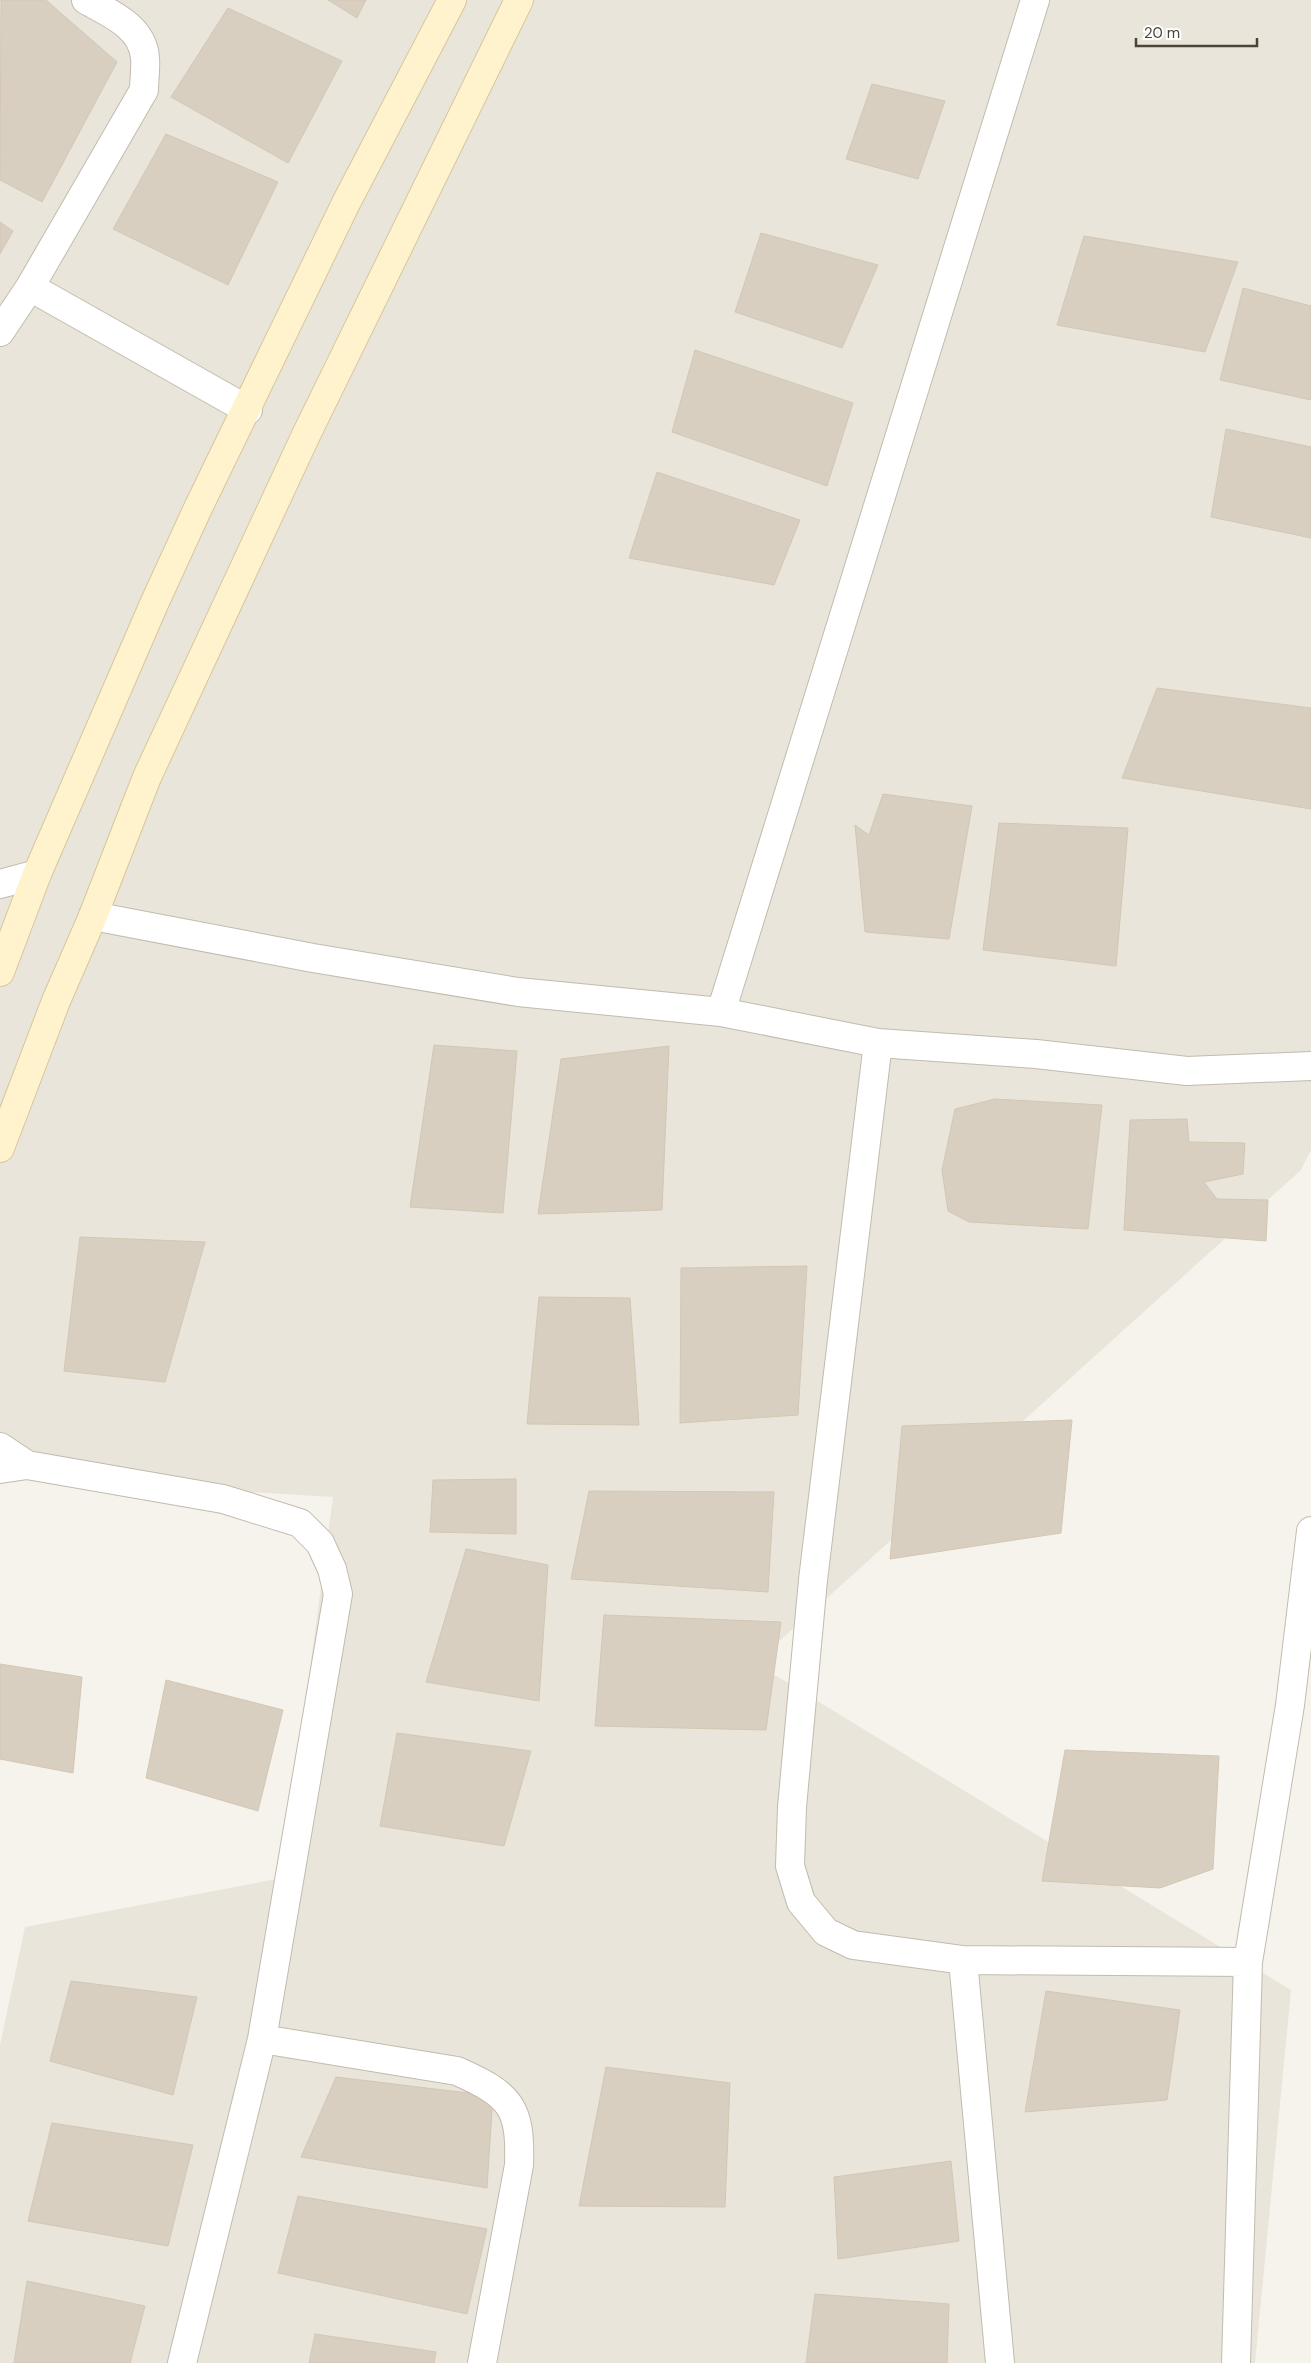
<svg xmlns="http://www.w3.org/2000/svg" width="1311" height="2363" viewBox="0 0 1311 2363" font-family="'DM Sans',sans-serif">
  <rect width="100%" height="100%" fill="#f6f3ec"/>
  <path fill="#eae5da" d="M0,0H1311V1150L1301,1170L755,1663L1291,1990L1255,2363H0V2045L25,1927L282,1878L333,1497L0,1477Z"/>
  <path fill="#d8cfc1" stroke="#d3c7b4" d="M1,0H46L117,62L42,202L0,180Z
    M328,0H366L357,18Z
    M228,8L342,61L288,163L171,97Z
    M872,84L945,101L918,179L846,159Z
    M166,134L278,182L228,285L113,229Z
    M0,222L13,231L0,254Z
    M761,233L878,265L842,348L735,312Z
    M1084,236L1238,262L1205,352L1057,325Z
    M1243,288L1311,306V400L1220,380Z
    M695,350L853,403L827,486L672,432Z
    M1226,429L1311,447V538L1211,517Z
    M657,472L800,520L774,585L629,558Z
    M1157,688L1311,708V809L1122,778Z
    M883,794L972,806L949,939L865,932L855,825L869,835Z
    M999,823L1128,828L1116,966L983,950Z
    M434,1045L517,1051L503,1213L410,1207Z
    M669,1046L662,1210L538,1214L561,1059Z
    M995,1099L1102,1105L1088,1229L969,1222L948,1211L942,1170L955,1109Z
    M1187,1119L1189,1142L1245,1143L1243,1174L1204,1182L1217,1199L1268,1200L1266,1241L1124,1230L1130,1120Z
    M80,1237L205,1242L165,1382L64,1371Z
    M807,1266L798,1415L680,1423L681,1268Z
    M539,1297L630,1298L639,1425L527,1424Z
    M1072,1420L1061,1533L890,1559L902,1426Z
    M516,1479V1534L430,1532L433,1480Z
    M589,1491L774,1492L768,1592L571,1579Z
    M466,1549L548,1565L539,1701L426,1682Z
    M604,1615L781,1622L766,1730L595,1726Z
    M0,1664L82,1677L73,1773L0,1759Z
    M166,1680L283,1710L258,1811L146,1778Z
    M397,1733L531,1751L504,1846L380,1826Z
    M1065,1750L1219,1756L1213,1869L1160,1888L1042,1881Z
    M71,1981L197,1997L173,2095L50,2061Z
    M1046,1991L1180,2010L1167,2100L1025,2112Z
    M606,2067L730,2083L725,2207L579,2206Z
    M336,2077L493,2096L487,2188L301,2157Z
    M52,2123L193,2145L168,2246L28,2221Z
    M951,2161L959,2241L838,2259L834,2177Z
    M298,2196L487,2229L467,2314L278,2273Z
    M27,2281L145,2306L130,2363H14Z
    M815,2294L949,2304L947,2363H806Z
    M315,2334L436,2352L434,2363H309Z"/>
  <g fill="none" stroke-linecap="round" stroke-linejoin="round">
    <g stroke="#c2bbae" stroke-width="30">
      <path id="minor" d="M30,287L248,410
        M0,332L30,287L144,90C144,80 146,69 145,58C143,27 111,14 86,0
        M0,884L37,874
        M93,916L313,958L518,992L721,1012L878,1043L1036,1054L1187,1071L1311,1066
        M721,1012L1035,0
        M878,1043L813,1580L792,1807L790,1866L801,1902L826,1932L853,1945L963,1960L1248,1962L1236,2363
        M0,1447L27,1465
        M0,1469L27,1465L223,1499L300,1523L320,1543L332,1569L338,1594L262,2039L182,2363
        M963,1960L1000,2363
        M1248,1962L1290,1705L1311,1531
        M262,2039L457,2071C511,2095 521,2107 519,2165L482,2363"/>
    </g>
    <g stroke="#d6c79b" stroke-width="30">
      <path id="secondary" d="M0,972L37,874L154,604L198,508L346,203L452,0
        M0,1148L56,1001L93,916L147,777L306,435L519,0"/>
    </g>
    <use href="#minor" stroke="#fff" stroke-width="28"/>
    <use href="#secondary" stroke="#fff3cd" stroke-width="28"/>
  </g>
  <path d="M1136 38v8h121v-8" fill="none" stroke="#4b4439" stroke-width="2.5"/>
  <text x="1144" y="38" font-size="15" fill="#4b4439" stroke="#ffffff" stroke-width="4" paint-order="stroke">20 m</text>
</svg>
